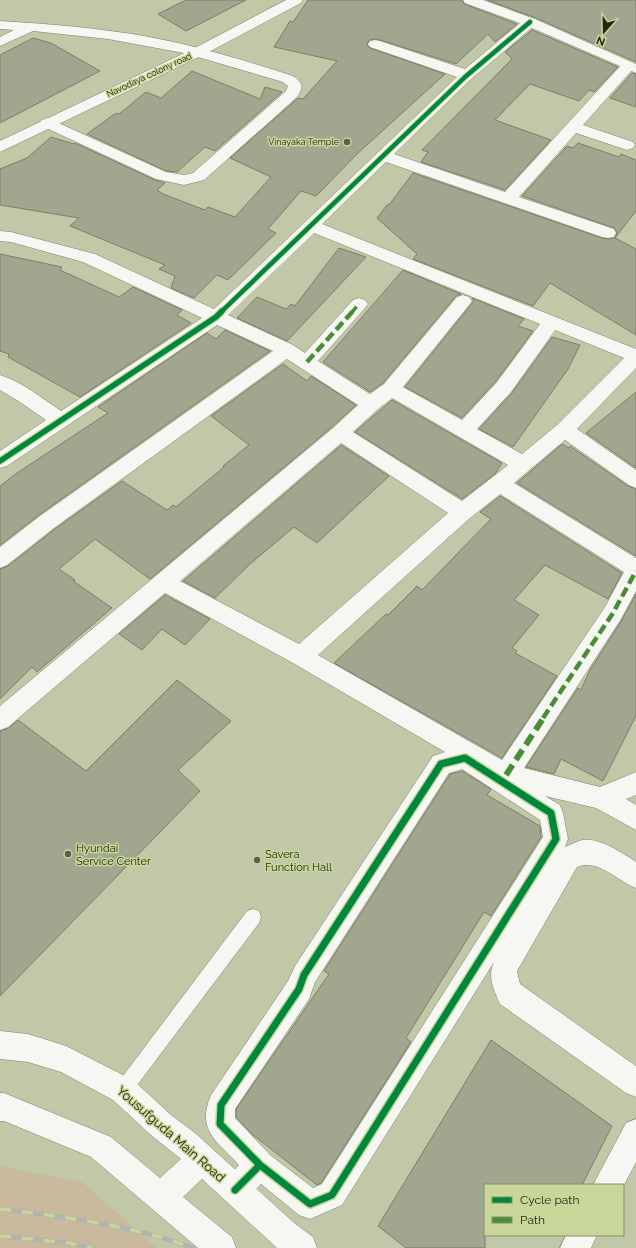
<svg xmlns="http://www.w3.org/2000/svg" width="636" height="1248" viewBox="0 0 636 1248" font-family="Raleway,sans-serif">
  <rect width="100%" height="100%" fill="#c1c8a8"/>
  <path fill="#c9ba9e" d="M0,1166L82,1182L157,1248H0Z"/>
  <path fill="#a1a68e" stroke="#7a7f66" d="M186,0H246L186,31L158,14Z
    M308,0H462L464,4L517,24L495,42L488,34L456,64L380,40L375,39L369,40L367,45L370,48L445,74L358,153L316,196L301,191L268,229L276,233L228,280L217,275L194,298L171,288L175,276L159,269L165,265L70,226L79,218L0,205V169L27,158L51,137L74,144L75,143L155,180L165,183L157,190L163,194L205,210L208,207L235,217L271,177L230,158L298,98L303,99L337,61L274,47L290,21L293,22Z
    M487,0H636V62L536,18Z
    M532,30L618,67L594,92L589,90L579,101L530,84L495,120L551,140L505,190L421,162L428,152L422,150L512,59L505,52Z
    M33,38L51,43L100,71L0,123V55Z
    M192,71L260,99L265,87L282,92L215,151L205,147L177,172L166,171L87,134L116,113L119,114L146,92L161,98Z
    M632,73L636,74V107L610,98Z
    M578,143L619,157L621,154L636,160V211L615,238L617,232L614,228L522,196L567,146L573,148Z
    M413,173L602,238L608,239L615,238L636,249V335L550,283L533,306L413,259L417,254L377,218L387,205H389Z
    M339,248L366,257L287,341L237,318L257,297L286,309L291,304L295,306Z
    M0,254L62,267L60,270L119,297L133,287L182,310L177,315L191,323L80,397L8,357L9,354L0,351Z
    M403,270L461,294L456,296L383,383L370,392L323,362Z
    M472,298L524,319L518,326L533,331L496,381L462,418L405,387L470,306L474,301Z
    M225,330L270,351L39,515L0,545V486L17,473L108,413L98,407L207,333L216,339Z
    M552,337L580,345L568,369L513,447L479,429L512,393Z
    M283,364L307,381L311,376L356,405L332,427L150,579L95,539L59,569L75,580L73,581L112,608L37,672L32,667L0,699V569L8,566L55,529L122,481L167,510L173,505L176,507L224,467L223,466L249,445L211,416Z
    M636,392V468L586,433Z
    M392,400L502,463L495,474L462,499L355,432Z
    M562,444L569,448L570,446L628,486L636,489V556L517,483Z
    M341,445L389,476L317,543L294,527L250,564L215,598L183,581Z
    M500,496L622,573L608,599L545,565L514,600L539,615L512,648L517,651L515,653L557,676L502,758L334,663L386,614L388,615L417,586L422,590L491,519L480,512Z
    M636,594V716L603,781L561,759L554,774L526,767L578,688L581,690L590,670L622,620Z
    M165,595L210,619L185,645L162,629L142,650L119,634Z
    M177,680L231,721L178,770L200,791L0,996V731L9,728L18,720L86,771Z
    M462,771L491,789L487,795L540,826L541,837L491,916L484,912L406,1038L411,1042L321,1183L317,1185L253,1135L236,1117V1109L329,974L324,971L450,774Z
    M491,1040L612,1126L582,1185H485V1248H406L378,1226Z"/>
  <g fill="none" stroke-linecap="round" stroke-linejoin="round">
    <g stroke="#7c8168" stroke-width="1">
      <path id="service" d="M253,909L259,911L261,917L259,923L129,1096L123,1099L117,1096L114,1090L117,1084L247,911Z"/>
    </g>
    <g stroke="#7c8168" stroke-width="1">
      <path id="minor" d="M530,18L535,19L537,22L535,25L470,80L394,154L505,192L623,63L628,62L633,63L635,66L633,69L583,125L633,142L635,145L633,148L627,150L576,133L519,197L614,229L616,233L614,237L608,238L602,237L386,162L322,224L636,349V368L577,429L636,470V488L629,485L565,440L514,483L636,558V591L621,619L524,768L600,787L636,772V795L626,799L636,805V830L596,808L545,796L560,805L563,813L568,839L565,847C570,845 577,841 583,840C601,838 622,853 636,862V888C618,881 597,858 577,867L517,971L520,984L636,1066V1097L626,1093L500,1004C494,990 487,977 494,962L342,1205L310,1219L299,1215L261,1184L245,1200L235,1205L225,1200L220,1190L225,1180L239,1165C217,1141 196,1131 211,1095L288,981L295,966L433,756L445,752L293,663L165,593L8,727L0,730V706L333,428L358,405L287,359L54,528L7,565L0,568V547L40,516L273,351L217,325L7,466L0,468V451L46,420L20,402L0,390V375C22,382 42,398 61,411L202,318L83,262L11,242L0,241V231L11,232L95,254L214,309L457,77L370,47L368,44L370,41L375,40L380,41L465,69L525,19ZM314,233L540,324L497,382L462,420L403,387L469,305L472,301L469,297L463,295L457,297L384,384L370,394L318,361L365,308L368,304L365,300L359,298L353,300L305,353L293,345L228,315ZM555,330L624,358L557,425L522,454L477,429L511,392ZM392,398L508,465L462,501L353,432L378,409ZM341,443L448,513L299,644L180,581ZM500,494L624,572L605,607L502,760L318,655L470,518ZM462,769L540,820L543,837L322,1184L313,1188L270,1155L235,1118V1109L309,999L315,982L449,773Z
        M0,21C50,24 100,28 149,37C198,46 246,61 293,76C303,83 304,87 297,97L204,180L184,185L156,179L42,126L39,123L42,120L47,118L52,120L166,172L184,175L193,173L286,91L288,86L283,82L184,53L108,39L33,31L0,46V37L14,30L0,29Z
        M636,1119V1162L623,1187V1185H593L626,1123Z
        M566,1235H597L591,1248H560Z"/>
    </g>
    <g stroke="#7c8168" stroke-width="1">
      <path id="tertiary" d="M286,0H303L301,3L203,55L0,152V141L193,49Z
        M463,0H483L535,19L636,64V73L525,25L465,3Z"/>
    </g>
    <g stroke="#7c8168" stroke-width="1">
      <path id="secondary" d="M0,1031L28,1034L66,1046L133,1080L171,1115L195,1133L293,1222L313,1237L317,1248H277L202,1179L183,1197L232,1237L236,1248H198L91,1157L4,1121H0V1093H4L111,1137L160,1178L181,1159L151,1135L113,1100L61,1072L28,1062L0,1059Z"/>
    </g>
    <use href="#service" fill="#f6f7f2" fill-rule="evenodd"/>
    <use href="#minor" fill="#f6f7f2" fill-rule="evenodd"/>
    <use href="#tertiary" fill="#f6f7f2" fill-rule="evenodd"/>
    <use href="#secondary" fill="#f6f7f2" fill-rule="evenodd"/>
    <g stroke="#b3b5ad" stroke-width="5">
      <path id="rail" d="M0,1209C66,1217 130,1225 193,1248
        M0,1236L69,1243L92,1248"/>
    </g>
    <use href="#rail" stroke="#c8d69a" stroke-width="3.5" stroke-dasharray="11" stroke-linecap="butt"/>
    <path stroke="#488e37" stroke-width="3.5" stroke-dasharray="7 3.5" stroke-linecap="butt" d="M352,312L359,304"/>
    <path stroke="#488e37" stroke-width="4.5" stroke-dasharray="10 4.5" stroke-linecap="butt" d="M307,362L353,311
      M543,718L613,613L636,571"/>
    <path stroke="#488e37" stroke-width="6" stroke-dasharray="12 6" stroke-linecap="butt" d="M506,775L544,717"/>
    <g stroke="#c8d69a" stroke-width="6">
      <path id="cycleway-far2" d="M221,312L465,77L530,22"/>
    </g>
    <g stroke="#c8d69a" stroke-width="8">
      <path id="cycleway-far1" d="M0,461L216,317L222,311"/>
    </g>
    <g stroke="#c8d69a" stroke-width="10">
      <path id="cycleway" d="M465,758L551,813L556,839L332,1195L310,1204L260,1165L220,1124L221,1105L299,989L304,975L441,764Z
        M235,1190L260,1165"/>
    </g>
    <use href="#cycleway-far2" stroke="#00873e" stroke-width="4.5"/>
    <use href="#cycleway-far1" stroke="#00873e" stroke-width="5.5"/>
    <use href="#cycleway" stroke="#00873e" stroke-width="7"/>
  </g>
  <g fill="#5b6046" stroke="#c8d69a" stroke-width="1.5">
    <circle cx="347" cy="142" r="4"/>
    <circle cx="68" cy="854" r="4"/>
    <circle cx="257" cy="860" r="4"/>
  </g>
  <g text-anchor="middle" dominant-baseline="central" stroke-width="3" stroke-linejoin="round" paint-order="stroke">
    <g font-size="9" fill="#242811" stroke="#c8d69a">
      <text transform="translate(149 75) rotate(-25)">Navodaya colony road</text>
    </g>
    <g font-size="9" fill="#242811" stroke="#c8d69a" text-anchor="end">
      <text x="339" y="142">Vinayaka Temple</text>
    </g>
    <g font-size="11" fill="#242811" stroke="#c8d69a" text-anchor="start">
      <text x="76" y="848">Hyundai<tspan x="76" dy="13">Service Center</tspan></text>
      <text x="265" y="854">Savera<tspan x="265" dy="13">Function Hall</tspan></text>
    </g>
    <g font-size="13" fill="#242811" stroke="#c8d69a">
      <text transform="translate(171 1134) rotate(41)">Yousufguda Main Road</text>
    </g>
  </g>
  <rect x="484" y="1184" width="140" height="52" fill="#c8d69a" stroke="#869063"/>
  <rect x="492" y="1197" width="20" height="6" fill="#00873e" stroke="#869063"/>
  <text x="520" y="1204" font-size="12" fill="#242811">Cycle path</text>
  <rect x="492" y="1217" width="20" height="6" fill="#488e37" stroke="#869063"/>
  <text x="520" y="1224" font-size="12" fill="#242811">Path</text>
  <g transform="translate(604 32) rotate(200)" stroke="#c8d69a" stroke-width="3" paint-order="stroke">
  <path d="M0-3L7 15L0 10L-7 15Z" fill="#242811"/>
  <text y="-6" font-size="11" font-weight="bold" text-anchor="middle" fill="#242811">N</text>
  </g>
</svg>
